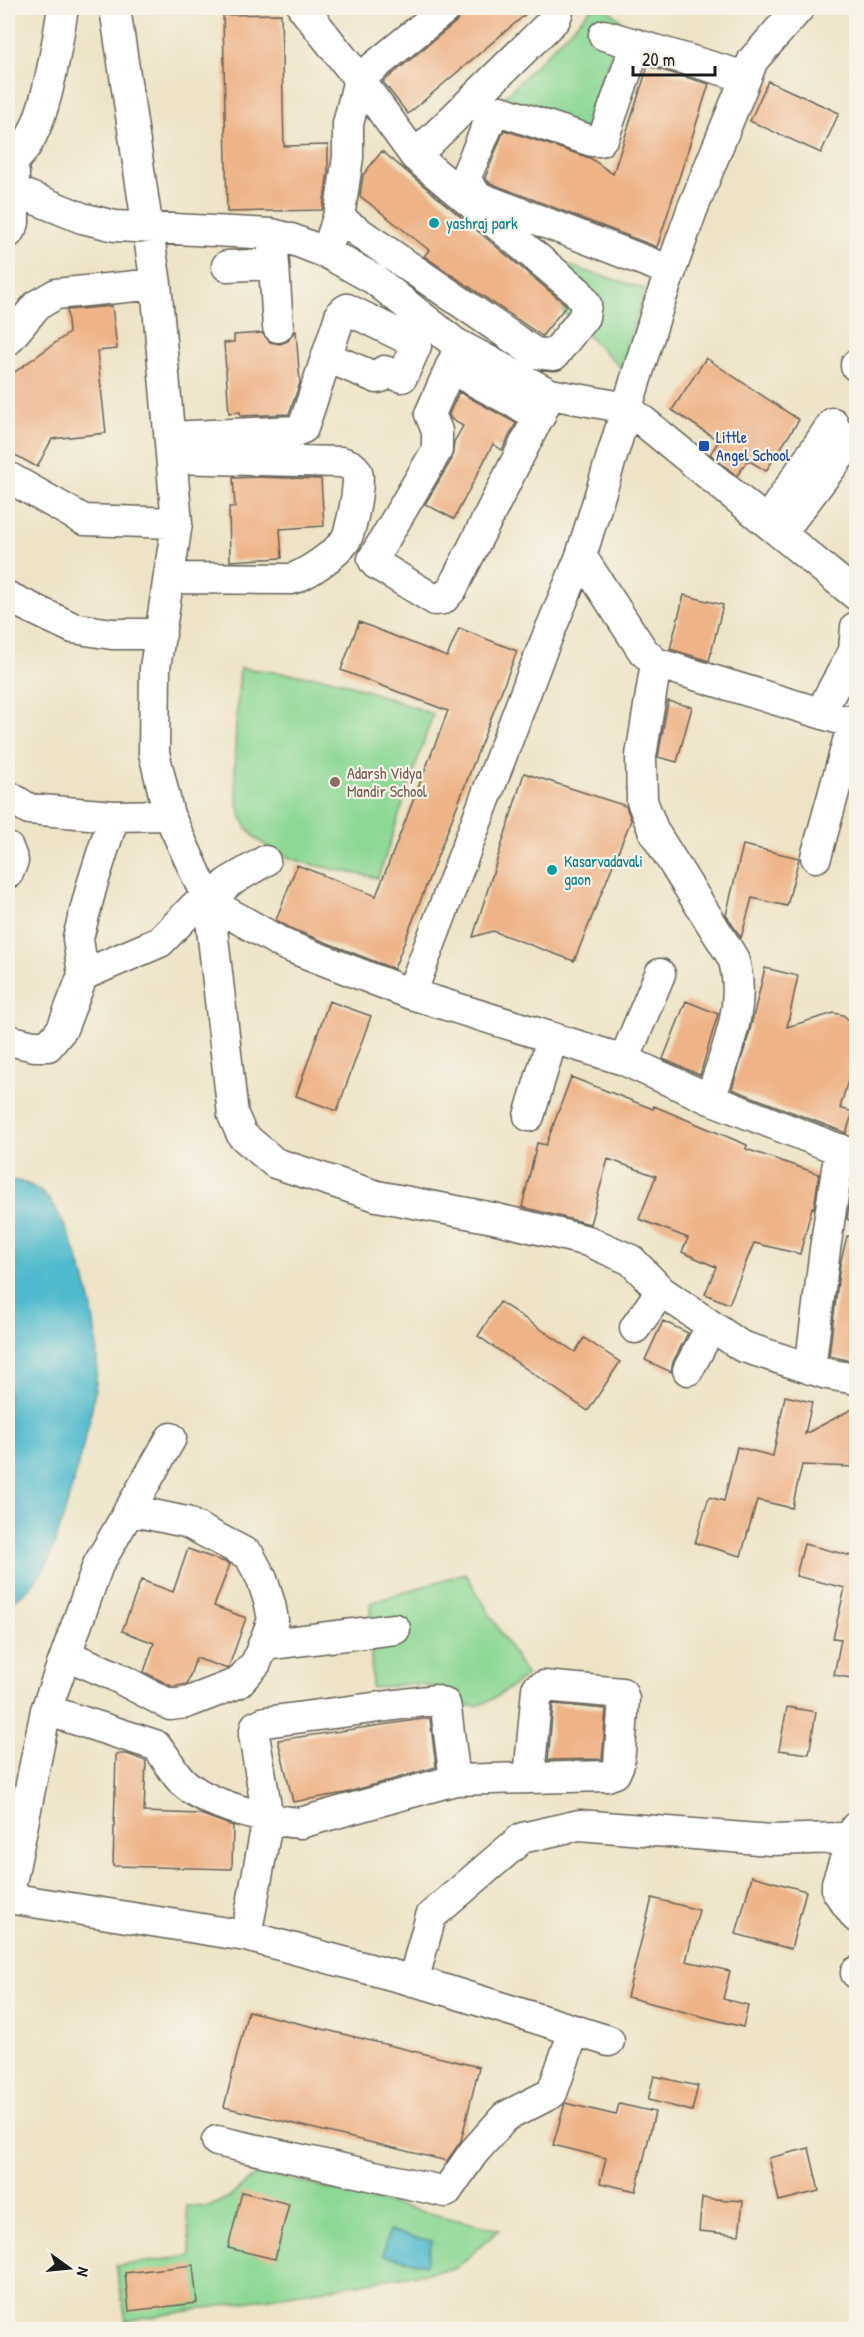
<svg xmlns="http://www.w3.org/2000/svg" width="864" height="2337" viewBox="0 0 864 2337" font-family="'Patrick Hand',sans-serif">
  <rect width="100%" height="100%" fill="#f7f3e8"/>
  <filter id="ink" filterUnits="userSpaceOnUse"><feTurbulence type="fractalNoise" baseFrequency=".0167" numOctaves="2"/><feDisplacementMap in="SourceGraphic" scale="12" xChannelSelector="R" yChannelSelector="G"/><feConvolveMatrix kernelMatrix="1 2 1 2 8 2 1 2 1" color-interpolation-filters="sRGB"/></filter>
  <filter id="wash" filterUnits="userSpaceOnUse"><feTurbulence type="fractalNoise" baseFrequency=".008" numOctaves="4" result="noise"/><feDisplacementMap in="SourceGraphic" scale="24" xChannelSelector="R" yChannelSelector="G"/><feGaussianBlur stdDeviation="1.35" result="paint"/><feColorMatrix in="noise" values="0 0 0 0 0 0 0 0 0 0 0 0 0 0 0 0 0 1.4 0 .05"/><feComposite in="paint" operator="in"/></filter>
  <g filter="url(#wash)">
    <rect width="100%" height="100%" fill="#eee3c6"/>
    <path fill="#8dd895" stroke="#547a58" stroke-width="1.5" d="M592,8H607L621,21L585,142L488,114Z
      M540,257L645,289L621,368L533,282Z
      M240,668L334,679L433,714L378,878C352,872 311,867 288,857C272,851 257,842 247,828C226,796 238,707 240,668Z
      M465,1573L527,1676C514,1684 489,1705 474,1706C458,1708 447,1692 433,1687C416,1680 390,1687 372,1688L370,1603Z
      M258,2172L499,2230L456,2268L126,2321L116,2266L191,2256L186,2206L209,2207L231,2196Z"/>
    <path fill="#50bacc" stroke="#366b74" stroke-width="1.5" d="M8,1180C42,1182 55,1204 68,1233C85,1273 96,1314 97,1357C98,1401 83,1445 72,1487C65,1512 58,1538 48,1561C41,1577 23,1596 8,1604Z
      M389,2231L432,2241L426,2265L383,2255Z"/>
    <g id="blocks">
      <path fill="#eeb387" d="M465,8H533L408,114L383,82L457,21Z
        M281,14L284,146L328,145V171L323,207L322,210L227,212L223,15Z
        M648,66L709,84L657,247L490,183L485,178L504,130L590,158L613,174Z
        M768,81L839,113L821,153L750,121Z
        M382,151L565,304L566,306L542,336L424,256L429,250L360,196L363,175Z
        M112,306L117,349L97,351L106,433L52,439L37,467L8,451V377L69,333L67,310Z
        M294,331H296L300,383L289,414L241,416L240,412L229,413L224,343L234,342V335L262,333L270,342L280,344L288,341Z
        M706,358L799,420L766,471L748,460L737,476L710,454L719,441L672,410Z
        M459,392L516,423L502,450L493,444L454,519L425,504L452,459L454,442L463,426L451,419L449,414Z
        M256,477L321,479L324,526L280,529L282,558L230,561L229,507H235L233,478Z
        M684,595L723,605L709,661L670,649Z
        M359,622L447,657L459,628L517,651L394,969L292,929L276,920L297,865L376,896L448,711L341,670Z
        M668,701L692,707L677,762L658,757Z
        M524,773L626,806L631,820L574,961L493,931L473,937Z
        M743,845L799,858L787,906L752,898L741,938L726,915Z
        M765,968L798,976L787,1027L834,1013L843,1015L856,1026V1052L840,1108L853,1112L846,1133L732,1089L749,1034Z
        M329,1001L371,1016L337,1111L296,1096Z
        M686,1001L718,1014L700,1075L663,1059Z
        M571,1077L653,1109L654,1106L747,1145L746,1149L819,1174L814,1208L812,1207L800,1254L754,1243L729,1304L705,1294L716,1267L682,1252L688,1238L639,1219L656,1176L608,1159L590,1224L522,1207L537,1143L546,1145Z
        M852,1185L856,1186V1222L847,1219Z
        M847,1236L856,1237V1362L829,1356L840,1265Z
        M500,1302L575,1352L584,1338L620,1362L588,1411L478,1336Z
        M663,1321L688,1333L673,1362L671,1372L645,1360Z
        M785,1396L812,1402L805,1434L856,1407V1467L802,1465L792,1508L757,1500L741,1556L695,1543L709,1497L724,1501L737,1447L773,1456Z
        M804,1544L856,1557V1679L834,1675L841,1639L833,1638L845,1588L796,1576Z
        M188,1549L230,1564L214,1606L246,1618L228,1669L196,1658L187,1684L173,1687L144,1672L154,1643L122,1631L141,1580L173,1592Z
        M553,1704L606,1709L602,1759L548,1760Z
        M787,1707L816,1712L809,1754L779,1750Z
        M430,1718L436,1767L345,1793L293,1802L278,1740Z
        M116,1754H127L146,1761L144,1812L200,1814L233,1826L232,1869L113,1866Z
        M752,1876L806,1891L791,1949L736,1934Z
        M652,1898L699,1910L686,1961L730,1971L723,1999L748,2005L743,2027L627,1997Z
        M248,2011L479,2067L461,2141L447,2161L224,2107Z
        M654,2076L698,2086L692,2111L648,2100Z
        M565,2103L616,2115L619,2104L655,2112L636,2191L600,2183L606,2158L553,2145Z
        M809,2148L819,2191L779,2201L769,2158Z
        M242,2192L289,2204L275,2259L228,2248Z
        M702,2198L743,2201L739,2235L699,2231Z
        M193,2265L197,2303L129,2311L125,2273Z"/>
    </g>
  </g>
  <g filter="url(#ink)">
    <use href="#blocks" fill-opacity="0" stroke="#666258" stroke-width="1.5"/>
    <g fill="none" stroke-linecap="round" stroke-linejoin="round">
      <g stroke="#666258" stroke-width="33">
        <path id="minor" d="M115,8L156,284L177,523L155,668L154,753L169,815L209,902L233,1115L242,1135L275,1163L377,1196L493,1218L588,1241L631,1260L661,1291L741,1346L827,1374L856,1379
          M303,8L359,79L348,124V157L340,211L332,236
          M446,8L359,79L415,156L555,19L559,8
          M604,35L746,77
          M636,44L604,136L600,141H592L501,111L491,118L467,174C467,186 472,191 481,198L671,271
          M8,164C45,144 56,47 63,8
          M8,188L82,218L115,226L272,234L291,239L327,253L374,279L455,343L550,394L627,408L856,595
          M338,218L535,353L554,355L584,317L586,304L578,292L415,156
          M8,233L14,223V173
          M272,234L278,327
          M227,266L274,264
          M8,340L37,305L56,294L156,284
          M460,346L430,414L437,431V450L373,559L376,564L435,600L443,599L452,589L550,394
          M856,365V366
          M450,368L540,416
          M170,437L296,431L303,428L341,313L347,309L414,342L416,346L402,377L384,371L381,377L377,378L327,357
          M8,477L84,520L177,523
          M769,518L833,423
          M781,533L856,435
          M581,556L643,651L656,663L856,724
          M170,578L291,579C306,575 336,554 345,541C351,533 361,482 357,472C354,465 347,464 341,462L172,458
          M8,597L73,628L112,634H161
          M656,663L641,756L642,801L654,832L733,958C748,1005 725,1054 710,1099
          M828,698L854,651L856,627
          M8,796L29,809L114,816L169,815
          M8,848L13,861L8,873
          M816,857L853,723
          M209,902L285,945L411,994L624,1060L710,1099L856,1156
          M83,975L160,942L194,907L209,902L229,882L265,861
          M411,994L539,657L581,556L659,304L692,210L753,60L799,8
          M8,1040L34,1046H48L62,1029L83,975L78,938L92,885L114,816
          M624,1060L660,974
          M529,1116L547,1056L551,1038
          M635,1328L661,1291
          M810,1369L825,1249L840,1149
          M688,1370L711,1327
          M263,1645L395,1629
          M66,1655L113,1675L170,1705L186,1703L238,1683L256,1663L273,1620L270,1604L262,1579L249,1555L186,1522L129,1510
          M46,1710L155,1745C167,1756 171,1771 183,1782C205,1804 269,1821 300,1823L455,1780L607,1776L615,1773L619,1764L624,1699L622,1693L544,1686L537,1689L529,1778
          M856,1827L837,1883V1891L856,1917
          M8,1898L246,1936L429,1985L609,2041
          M8,1898L46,1710L98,1565L171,1438
          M246,1936L268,1818L254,1735L256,1726L265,1722L434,1700L445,1704L446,1709L455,1780
          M856,1973V1972
          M413,1981L431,1916L522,1838L579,1825L771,1840L841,1838
          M217,2141L446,2192L473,2153L505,2117L552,2093L574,2031"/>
      </g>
      <use href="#minor" stroke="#fff" stroke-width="30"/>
    </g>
  </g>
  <g fill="#0f9aa8" stroke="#f7f3e8" stroke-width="2">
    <circle cx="434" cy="223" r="6"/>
    <circle cx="552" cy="870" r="6"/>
  </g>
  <rect fill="#1a4fb4" stroke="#f7f3e8" stroke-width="2" x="698" y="440" width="12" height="12" rx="3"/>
  <circle fill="#8d6e63" stroke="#f7f3e8" stroke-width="2" cx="335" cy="782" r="6"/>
  <g text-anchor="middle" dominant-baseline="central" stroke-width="4.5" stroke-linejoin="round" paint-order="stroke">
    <g font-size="16" fill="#0d838f" stroke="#f7f3e8" text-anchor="start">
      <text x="446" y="223">yashraj park</text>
      <text x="564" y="861">Kasarvadavali<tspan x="564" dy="18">gaon</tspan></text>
    </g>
    <g font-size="16" fill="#164399" stroke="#f7f3e8" text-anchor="start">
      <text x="716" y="437">Little<tspan x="716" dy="18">Angel School</tspan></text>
    </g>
    <g font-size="16" fill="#785e54" stroke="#f7f3e8" text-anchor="start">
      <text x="347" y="773">Adarsh Vidya<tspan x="347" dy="18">Mandir School</tspan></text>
    </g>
  </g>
  <rect width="864" height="2337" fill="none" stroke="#f7f3e8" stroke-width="30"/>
  <g transform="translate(69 2268) rotate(105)" stroke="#f7f3e8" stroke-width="4.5" paint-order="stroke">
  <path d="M0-4.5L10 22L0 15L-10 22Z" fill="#1c1c1c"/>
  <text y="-9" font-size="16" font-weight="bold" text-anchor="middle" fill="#1c1c1c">N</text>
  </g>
  <path d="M633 66v9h82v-9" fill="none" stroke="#1c1c1c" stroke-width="3"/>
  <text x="642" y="66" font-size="18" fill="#1c1c1c" stroke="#f7f3e8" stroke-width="4.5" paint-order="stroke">20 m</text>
</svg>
